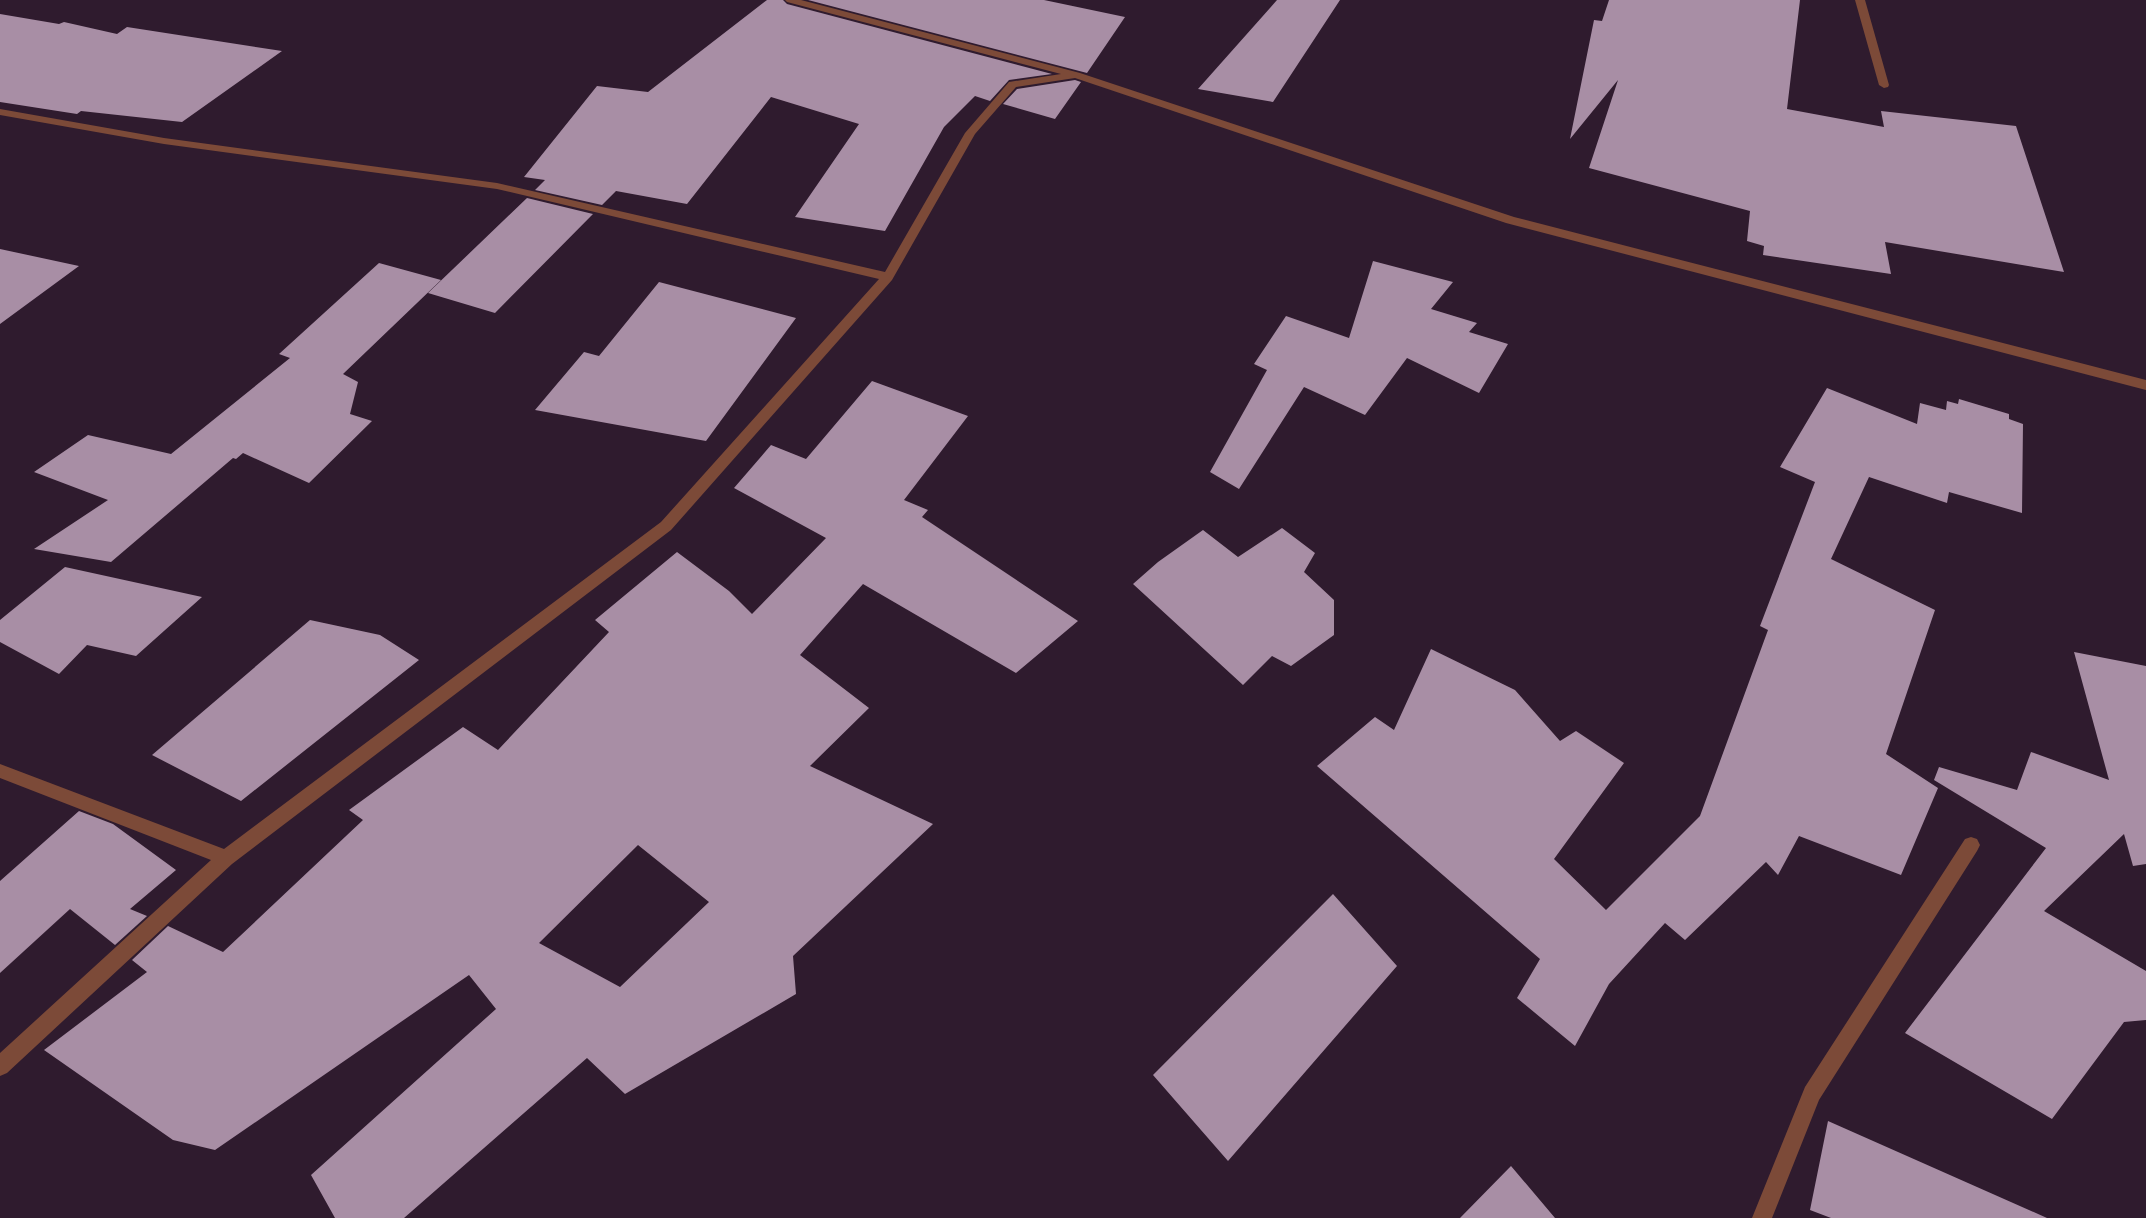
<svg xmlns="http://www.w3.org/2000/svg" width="2146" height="1218" viewBox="0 0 2146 1218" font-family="'Source Sans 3',sans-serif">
  <rect width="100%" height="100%" fill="#2f1b2e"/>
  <path fill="#a88ea5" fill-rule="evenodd" d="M767,0H783L787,4L1052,74L1009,80L990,101L975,96L944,127L885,231L795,217L859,124L771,97L687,204L616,191L602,205L535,190L545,180L524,177L597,86L648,92Z
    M808,0H1044L1125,17L1087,73Z
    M1277,0H1340L1273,102L1198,89Z
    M1609,0H1800L1787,109L1884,127L1881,111L2016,126L2064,272L1885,242L1891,274L1763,255L1764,246L1747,241L1750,211L1589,168L1618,80L1570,139L1594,20L1602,21Z
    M0,14L59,24L64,22L117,34L127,27L282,51L182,122L81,111L77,114L0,102Z
    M1075,80L1081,82L1055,119L1003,104L1017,89Z
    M527,198L593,214L495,313L428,293Z
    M0,249L79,266L0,324Z
    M1373,261L1453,282L1431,309L1477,323L1469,332L1508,344L1479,393L1407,358L1365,415L1304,387L1239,489L1210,472L1267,370L1254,364L1286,316L1349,338Z
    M379,263L441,280L343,374L358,382L350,414L372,421L309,483L243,453L236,459L233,458L111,562L34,549L108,500L34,472L88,435L171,454L290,358L279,354Z
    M659,282L796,318L706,441L535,410L584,352L599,356Z
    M872,381L968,416L904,500L928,510L922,517L1078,621L1016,673L863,584L800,655L869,708L810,766L933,824L793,956L796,994L625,1094L587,1058L404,1218H335L311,1175L496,1009L469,975L215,1150L173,1140L44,1050L147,972L132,960L168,926L223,952L363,820L349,810L463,727L498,750L609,632L595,620L677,552L729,591L752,614L826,538L734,488L771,445L806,459ZM638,845L709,902L620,987L539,943Z
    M1827,388L1917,424L1920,403L1946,410L1947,401L1958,404L1959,399L2009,414V419L2023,424L2022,513L1949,492L1947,503L1869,477L1831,559L1935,610L1886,754L1938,788L1901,875L1799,836L1778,875L1766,862L1685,940L1665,923L1609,984L1575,1046L1517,998L1540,959L1317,766L1375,717L1394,730L1431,649L1515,690L1560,741L1576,731L1624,763L1554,859L1606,910L1700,816L1768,630L1760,626L1815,482L1780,467Z
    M1282,528L1315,553L1304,572L1334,600V635L1291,666L1272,656L1243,685L1133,584L1158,562L1203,530L1238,557Z
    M65,567L202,597L136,656L87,645L59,674L0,642V620Z
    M310,620L380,635L419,660L241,801L152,755Z
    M2074,652L2146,666V864L2133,866L2124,834L2044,911L2146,971V1020L2124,1022L2052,1119L1905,1033L2046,848L1934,780L1939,767L2017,790L2031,752L2109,780Z
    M79,811L113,824L176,870L130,909L147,916L115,945L70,909L0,973V881Z
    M1333,894L1397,966L1228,1161L1153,1075Z
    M1828,1121L2047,1218H1831L1810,1210Z
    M1511,1166L1555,1218H1460Z"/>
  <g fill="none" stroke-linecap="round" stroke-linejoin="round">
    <path fill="#7c4a38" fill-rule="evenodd" d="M785,0H801L1080,73L1514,217L2146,380V390L1506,223L1075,78L1016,87L975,134L892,280L671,530L232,864L7,1073L0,1076V1053L211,860L0,778V764L224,849L661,522L879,279L497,189L164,144L0,115V109L164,138L497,183L885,272L965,133L1009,82L1061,74L787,2Z
      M1855,0H1865L1889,85L1888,87L1884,88L1879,85Z
      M1971,837L1977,839L1980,845L1977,851L1819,1100L1772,1218H1752L1805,1087L1965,839Z"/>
  </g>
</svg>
